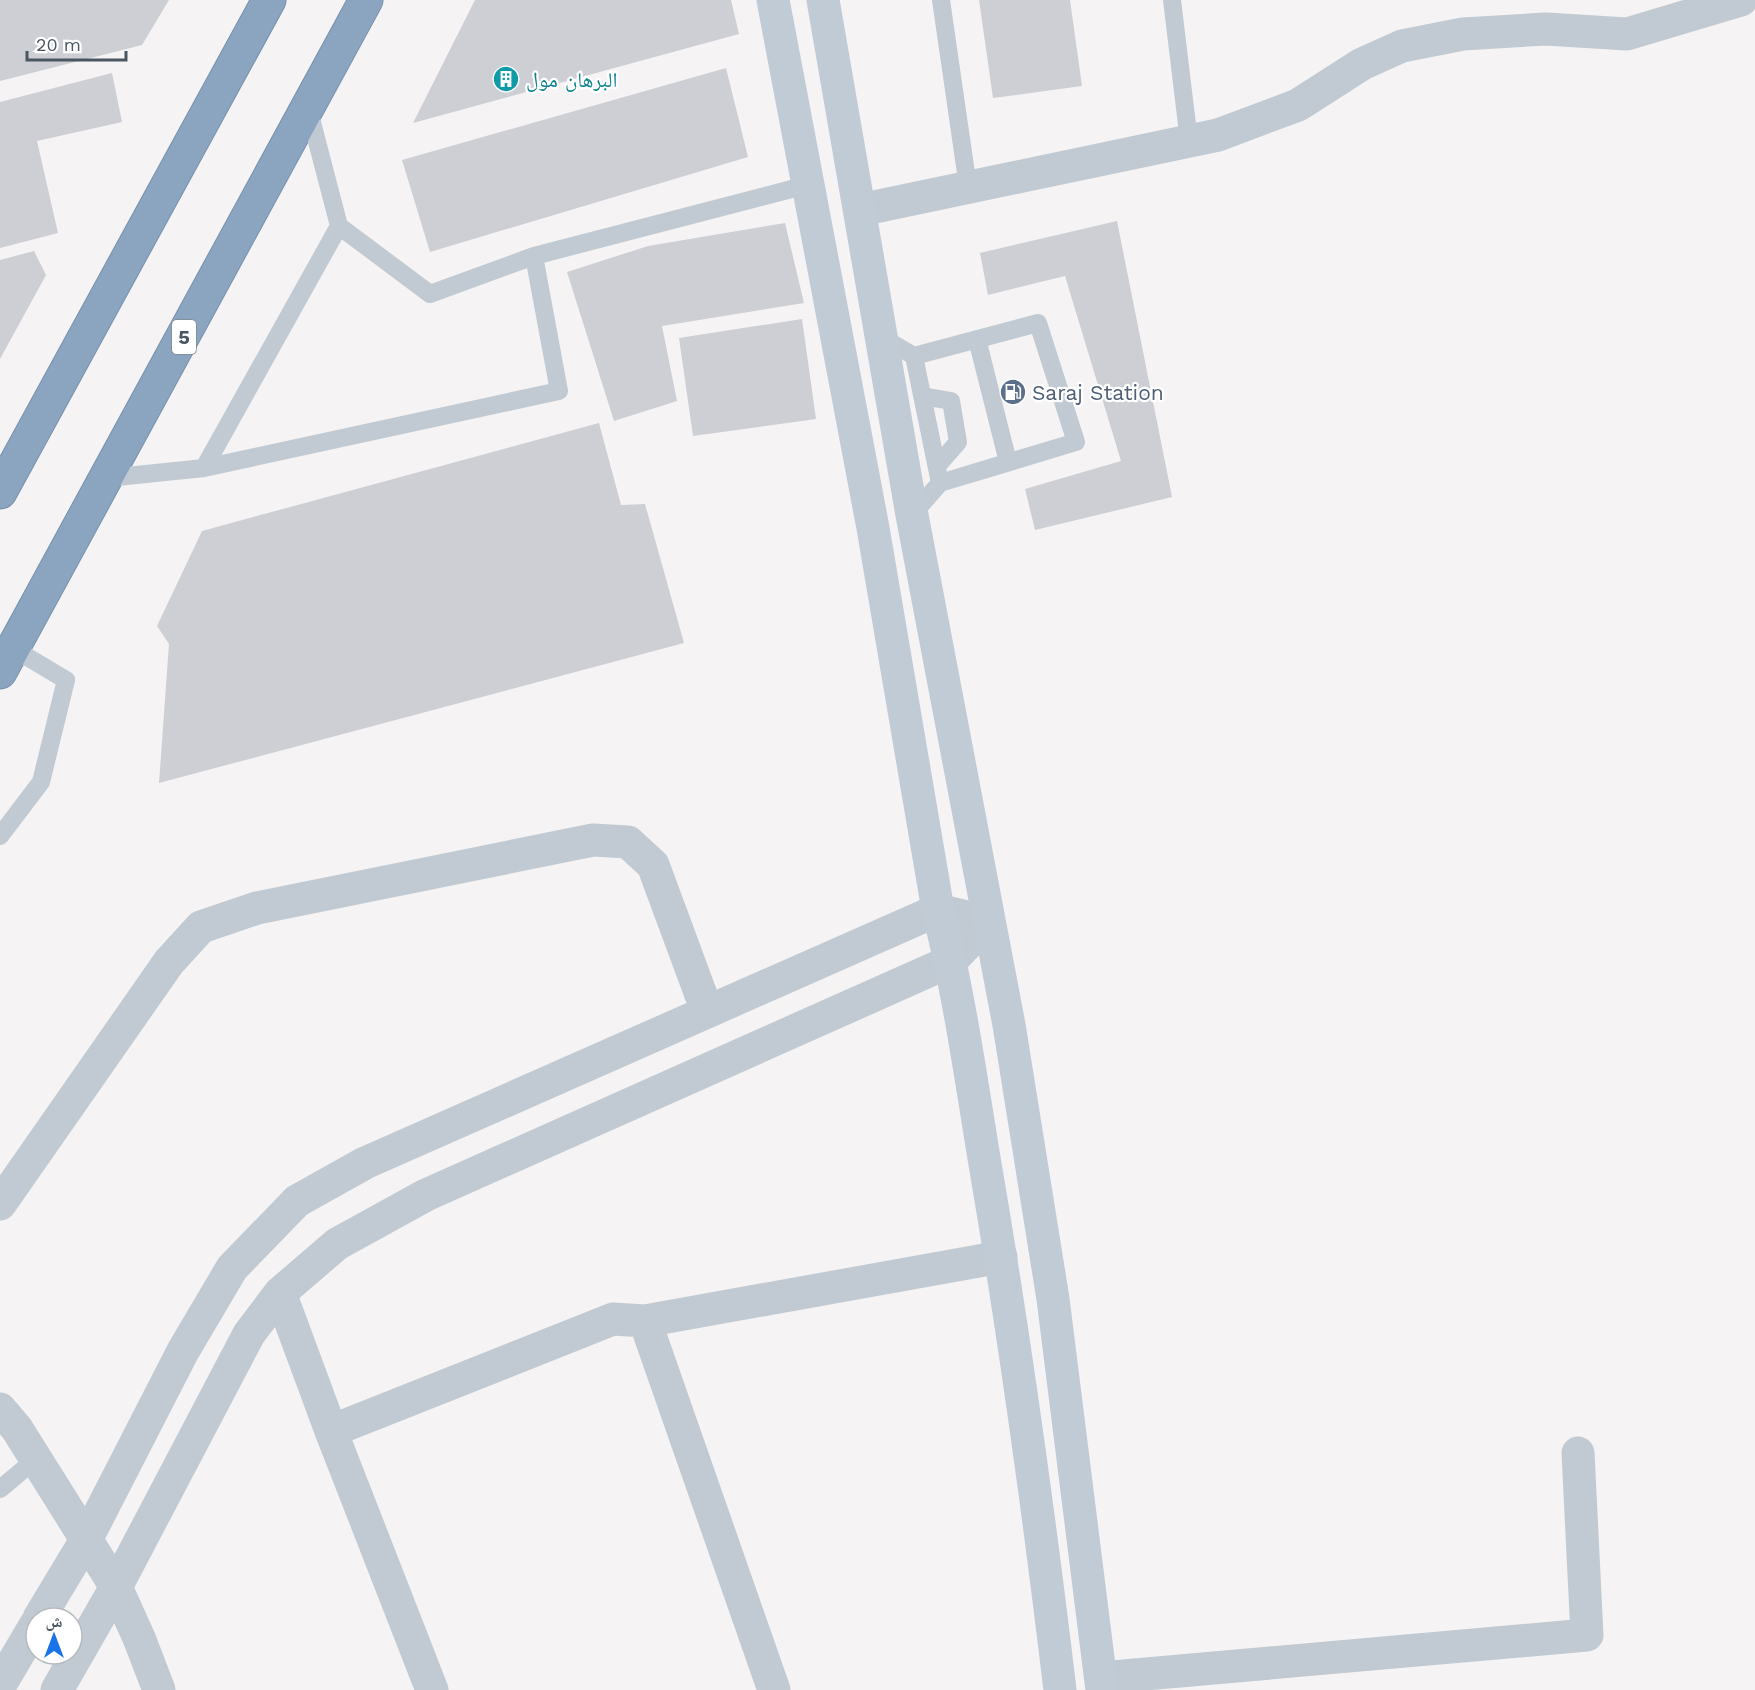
<svg xmlns="http://www.w3.org/2000/svg" width="1755" height="1690" viewBox="0 0 1755 1690" font-family="'Work Sans','Noto Naskh Arabic',sans-serif">
  <rect width="100%" height="100%" fill="#f5f3f3"/>
  <path fill="#cdcfd5" d="M0,0H169L142,45L0,81Z
    M475,0H731L739,34L413,123Z
    M979,0H1070L1082,86L993,98Z
    M726,68L748,157L430,252L402,160Z
    M112,73L122,122L37,141L58,233L0,248V102Z
    M1117,221L1172,497L1035,530L1025,489L1121,461L1065,276L988,295L980,253Z
    M785,223L804,303L662,326L677,401L614,421L567,272L648,246Z
    M34,251L46,275L0,359V260Z
    M802,319L816,419L693,436L679,338Z
    M599,423L621,505L645,504L684,643L159,783L169,644L157,626L202,531Z"/>
  <g fill="none" stroke-linecap="round" stroke-linejoin="round">
    <g stroke="#7690ad" stroke-width="35">
      <path id="highway" d="M0,492L269,0
        M0,672L366,0"/>
    </g>
    <path stroke="#c1cad2" stroke-width="18" d="M941,0L968,187
      M1172,0L1189,141
      M308,107L339,226L430,294L534,256
      M883,338L914,356L1038,323L1076,442L940,483L912,515
      M977,339L1008,462
      M914,356L940,483
      M922,396L951,401L958,442L937,466
      M204,468L339,226
      M107,478L204,468L559,391L534,256L807,185
      M0,836L41,782L66,680L14,649
      M0,1489L36,1459"/>
    <path stroke="#c1cad2" stroke-width="33" d="M860,210L1218,135L1298,105L1362,64L1402,46L1463,34L1546,29L1627,34L1741,0
      M0,1204L169,962L201,927L257,908L593,840L628,842L653,865L707,1011
      M280,1293L331,1431L432,1690
      M645,1321L774,1690
      M0,1409L17,1429L116,1587L139,1638L159,1690
      M331,1431L613,1319L645,1321L1001,1257
      M39,1618L86,1540L183,1351L232,1268L297,1201L365,1163L938,910L988,922L951,961L426,1195L337,1244L280,1293L249,1334L116,1587L57,1690
      M1101,1678L1587,1635L1578,1453
      M0,1685L36,1624"/>
    <path stroke="#c1cbd6" stroke-width="33" d="M773,0L873,528L938,910C959,993 971,1079 985,1164C1015,1339 1039,1514 1060,1690
      M823,0L912,515L1009,1025L1053,1299L1102,1690"/>
    <use href="#highway" stroke="#8ba5c1" stroke-width="33"/>
  </g>
  <defs>
    <g id="building-disc" transform="scale(1.35)"><circle r="9.5" fill="#0f9aa8" stroke="#fff"/><path d="M-4-6H4V6H1V3H-1V6H-4ZM-2.5-4.3h1.7v1.8h-1.7ZM.8-4.3h1.7v1.8H.8ZM-2.5-1h1.7V.8h-1.7ZM.8-1h1.7V.8H.8Z" fill="#fff"/></g>
    <g id="fuel-disc" transform="scale(1.35)"><circle r="9.5" fill="#5c6f8a" stroke="#fff"/><path d="M-5.5-6h7V0h2V4h1.3V-2.5L3-4.5l.8-.8L6-3V5H2.5V1h-1V6h-7ZM-4.2-4.7v3.2H.2V-4.7Z" fill="#fff"/></g>
  </defs>
  <g fill-rule="evenodd">
    <use href="#building-disc" x="506" y="79"/>
    <use href="#fuel-disc" x="1013" y="392"/>
  </g>
  <g text-anchor="middle" dominant-baseline="central" stroke-width="4.5" stroke-linejoin="round" paint-order="stroke">
    <rect fill="#fff" stroke="#808990" stroke-width="1.5" x="172" y="320" width="24" height="34" rx="4.5"/>
    <g font-size="20" font-weight="bold" fill="#4a5661">
      <text x="184" y="337">5</text>
    </g>
    <g font-size="21" fill="#0d838f" stroke="#fff" text-anchor="start">
      <text x="526" y="79">البرهان مول</text>
    </g>
    <g font-size="21" fill="#4e5e75" stroke="#fff" text-anchor="start">
      <text x="1032" y="392">Saraj Station</text>
    </g>
  </g>
  <g transform="translate(54 1636)"><circle r="28" fill="#ffffff" stroke="#b7bbc0" stroke-width="1.5"/>
  <path d="M0-4.5L10 22L0 15L-10 22Z" fill="#1a73e8"/>
  <text y="-9" font-size="16" font-weight="bold" text-anchor="middle" fill="#4a5661">ش</text>
  </g>
  <path d="M27 51v9h99v-9" fill="none" stroke="#4a5661" stroke-width="3"/>
  <text x="36" y="51" font-size="18" fill="#4a5661" stroke="#ffffff" stroke-width="4.5" paint-order="stroke">20 m</text>
</svg>
